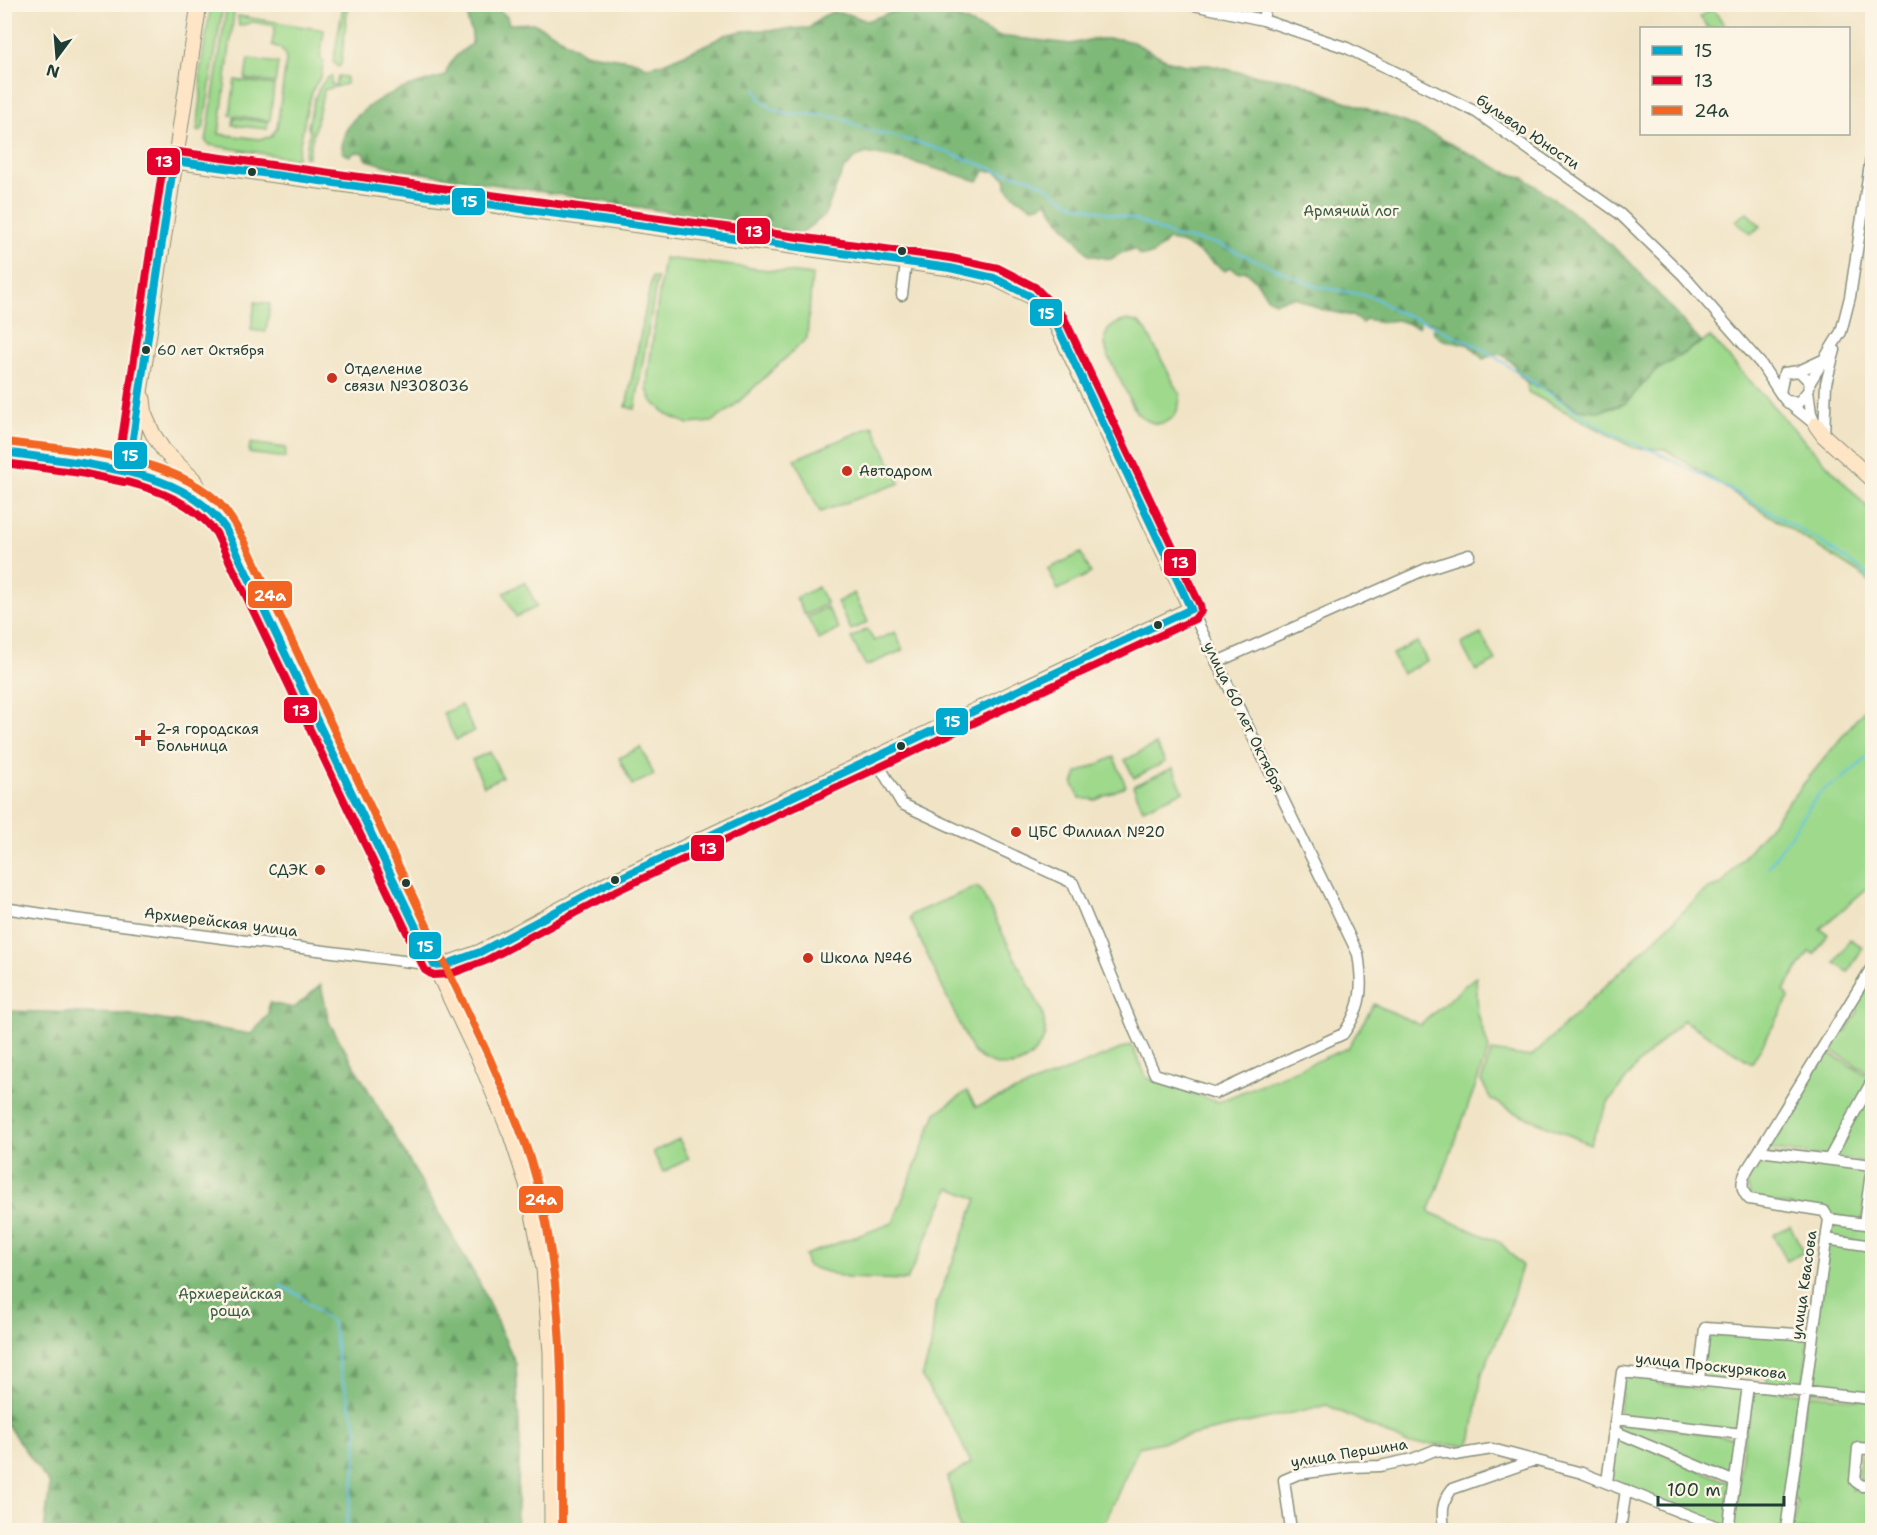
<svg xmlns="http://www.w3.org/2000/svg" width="1877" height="1535" viewBox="0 0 1877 1535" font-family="'Shantell Sans',sans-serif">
  <defs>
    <pattern id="forest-firs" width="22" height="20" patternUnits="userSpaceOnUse" patternTransform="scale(1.5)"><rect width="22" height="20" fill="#7eb978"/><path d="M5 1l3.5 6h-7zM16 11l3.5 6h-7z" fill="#679863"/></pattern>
  </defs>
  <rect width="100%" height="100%" fill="#fcf5e5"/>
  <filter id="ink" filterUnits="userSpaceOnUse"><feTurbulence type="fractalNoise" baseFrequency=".0167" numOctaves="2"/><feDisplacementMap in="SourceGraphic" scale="12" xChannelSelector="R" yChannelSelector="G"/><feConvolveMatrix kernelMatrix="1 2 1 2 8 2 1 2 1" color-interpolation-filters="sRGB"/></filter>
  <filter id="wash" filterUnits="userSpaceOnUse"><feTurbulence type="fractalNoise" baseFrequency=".008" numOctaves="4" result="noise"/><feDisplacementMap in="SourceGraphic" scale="24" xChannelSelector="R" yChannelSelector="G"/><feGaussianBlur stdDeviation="1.35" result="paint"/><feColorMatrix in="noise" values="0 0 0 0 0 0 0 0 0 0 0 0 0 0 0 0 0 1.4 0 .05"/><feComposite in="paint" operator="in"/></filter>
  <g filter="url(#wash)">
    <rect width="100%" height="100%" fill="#f1e4c6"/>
    <path fill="#9ed98c" stroke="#5e8b60" stroke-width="1.5" d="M211,5H223L203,129L200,132L197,131L201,98L200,71Z
      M227,5H235L219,134L259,139L271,137L277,128L286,62C286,52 281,47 272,45L275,26L253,22L239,26L238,16L324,30L320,58L324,61L321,76L314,87L307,108L297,159L210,145L206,142Z
      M343,7L347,8V12L341,65L338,67L333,62Z
      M1712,8L1727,28H1708L1700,17Z
      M248,59L278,63L275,83L245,79Z
      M330,76H332L331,84L336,85L338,76L346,77V84L324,90L308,157H304L310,132L308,127C312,109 314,88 330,76Z
      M235,80L274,85L270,121L230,115Z
      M234,118L268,122L267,129L233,125Z
      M1747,213L1761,226L1751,234L1735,221Z
      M664,258L812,275L807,338L732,408L712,422L688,424L668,415L652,401L647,389L648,374Z
      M652,277L657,278L635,409L626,407Z
      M255,302L270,304L266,332L251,330Z
      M1128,320L1139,323L1146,330L1180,395C1180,424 1156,433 1136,412C1130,400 1124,387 1117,374C1105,351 1093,327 1128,320Z
      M1710,337L1800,436L1872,512V587L1865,577L1665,449L1634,448L1528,392L1527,383L1548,390L1577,409L1598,411L1614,408L1626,403L1654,372Z
      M873,426L900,483L820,512L795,459Z
      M250,443L286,448L285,458L249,453Z
      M1081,553L1091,573L1058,590L1048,569Z
      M525,582L537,607L516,617L504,593Z
      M818,587L827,604L805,615L796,598Z
      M854,593L868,622L851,630L837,602Z
      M827,607L839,629L819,640L807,617Z
      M867,629L874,641L895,632L903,650L866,666L851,638Z
      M1481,634L1496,661L1476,671L1461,644Z
      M1417,642L1427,661L1402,674L1392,654Z
      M1872,700V884L1820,929L1828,934L1815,954L1809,952L1784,990L1789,998L1752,1063L1683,1020L1638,1064L1608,1103L1590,1144L1512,1111L1491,1099L1481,1081L1492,1051L1531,1057L1706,890L1721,885Z
      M461,705L474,731L456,740L443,713Z
      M1156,744L1165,762L1134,778L1125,760Z
      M641,747L654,775L632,785L619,758Z
      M490,752L502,777L484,786L472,760Z
      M1114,757L1126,786L1096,800L1080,798L1073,784L1077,773Z
      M1173,768L1183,791L1143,809L1133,786Z
      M975,887L980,889L1043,1013C1043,1019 1046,1027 1045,1032C1045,1040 1039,1047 1034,1053C1017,1073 990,1068 972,1051L910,918L912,914Z
      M1850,939L1863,947L1848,972L1835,963Z
      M1872,972V1075L1826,1047L1837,1029L1846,1031L1858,1011L1852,1004Z
      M1476,976L1478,1014L1489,1049L1429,1212L1501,1243L1522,1266L1506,1319L1482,1373L1472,1438L1468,1445L1408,1444L1327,1405L1139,1447L1104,1524L1105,1530H960L948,1477L971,1463L956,1431L922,1378L931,1347L935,1307L977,1199L950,1188L907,1280L847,1278L807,1266L805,1255L893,1223L936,1113L967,1091L976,1107L1131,1045L1147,1078L1218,1102L1348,1048L1374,1004L1420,1025Z
      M1824,1050L1872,1078L1828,1157L1763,1149Z
      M1872,1085V1163L1832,1158Z
      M679,1139L689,1159L663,1172L653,1152Z
      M1761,1153L1870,1167L1862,1222L1750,1197L1746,1177Z
      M1830,1221L1872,1227V1244L1828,1238Z
      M1790,1226L1804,1252L1787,1261L1773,1235Z
      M1827,1241L1872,1247L1871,1350L1872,1397L1806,1390Z
      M1707,1330L1809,1337L1803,1389L1768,1386L1766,1376L1737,1374L1734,1382L1702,1378Z
      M1624,1374L1654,1378L1657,1384L1700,1389L1705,1383L1746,1388L1740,1432L1618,1417Z
      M1750,1388L1802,1394L1797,1430L1789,1432L1785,1458L1793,1462L1784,1530H1733Z
      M1806,1394L1872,1401V1448L1857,1446L1852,1490L1872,1489V1530H1788L1789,1520L1795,1518L1798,1503L1792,1497Z
      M1617,1422L1737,1438L1732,1478L1616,1429Z
      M1615,1434L1733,1484L1727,1529L1609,1481Z
      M1861,1452L1872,1453V1482H1863L1858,1479Z"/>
    <path fill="url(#forest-firs)" stroke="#4e7b56" stroke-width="1.5" d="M469,5H494L507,17L509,24L533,23L551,32L583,53L635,61L646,67L661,64L708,44L725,35L743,31L809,28L822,17L832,12L848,14L867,21L895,11H910L916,6L963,20L998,36L1071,44L1093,39H1119L1133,42L1169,61L1185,65H1209L1247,74L1297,81L1334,97L1401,121L1432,134L1505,172L1524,178L1543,191L1580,218L1629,261L1701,342L1654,372L1626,403L1598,411L1577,409L1548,390L1527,383L1516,371L1515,365C1501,353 1500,351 1483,359L1468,344C1457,344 1439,341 1433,332L1436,323L1420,321L1418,327L1397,320L1381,322L1366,319L1362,323L1352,316L1320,309L1295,297L1275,302L1268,299L1257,282L1246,271L1237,272L1230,267L1225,271C1207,259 1189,242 1168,240C1159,249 1154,258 1140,255L1135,249L1121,253L1111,259L1089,255C1078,240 1064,227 1054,213C1051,208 1051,205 1046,201L1039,206L1032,207L1017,198L1006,187V178L995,171H985L978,181L909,161L866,153L854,159L843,171L824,216L801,233L398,169L367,160L364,153L356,152L350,156L343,153C340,140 345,129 354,119C379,93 411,85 445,76C450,60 458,53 472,44V33L468,23Z
      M321,985L329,1022L479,1282L516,1364L520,1443L516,1530H44L50,1485L5,1422V1011L125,1014L251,1034L268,1015L269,1003L294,1008Z"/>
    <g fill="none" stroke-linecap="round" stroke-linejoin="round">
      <path stroke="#69c3e7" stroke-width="2" d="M755,89L760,98L772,109L790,115L808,114L841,118L862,128L930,146L998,171L1030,178L1049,188L1062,198L1076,205L1136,220L1173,236L1218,244L1315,286L1374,297L1393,310L1430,324L1456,337L1480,347L1603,429L1628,441L1654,451L1743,496L1818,540L1872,578
        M1768,868L1819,793L1842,779L1872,754
        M279,1285L299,1295L333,1324L339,1368L357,1428L355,1473L345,1530"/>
    </g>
  </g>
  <g filter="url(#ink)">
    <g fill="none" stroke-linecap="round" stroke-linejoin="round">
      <g stroke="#88907d" stroke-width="13">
        <path id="street" d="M1189,4L1263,20L1347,48L1476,112L1620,214L1683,275L1761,364L1780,393
          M1263,20L1266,4
          M902,295L906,262
          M1799,371L1810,382L1808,391L1799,402L1786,401L1780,393L1784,373Z
          M1799,371L1825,359
          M1810,382L1841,332L1850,297L1872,151
          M1808,391L1811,413L1816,425
          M1786,401L1816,425
          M1824,436L1826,383L1835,350
          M1217,662L1426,569L1469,555
          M874,757L902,804L1073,883L1136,1034L1155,1074L1216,1093L1343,1034C1363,1007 1363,985 1358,954L1191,609
          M4,908L75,919L434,965
          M1759,1151L1872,1165L1864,1224
          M1829,1159L1872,1081
          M1829,1219L1872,1225
          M1826,1239L1872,1246
          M1699,1380L1705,1328L1811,1335
          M1616,1419L1742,1434
          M1614,1431L1735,1482
          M1872,1449L1858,1448L1855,1481L1862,1486L1872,1485
          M1607,1482L1622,1372L1872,1399
          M1291,1530L1284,1480L1298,1474L1351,1467L1380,1466L1413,1459L1435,1450L1455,1455L1492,1449L1582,1473L1725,1530
          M1444,1530C1442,1513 1441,1503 1452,1489L1535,1460
          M1620,1530L1626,1490
          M1728,1530L1748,1386
          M1786,1530L1829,1219L1824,1211L1749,1199C1733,1183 1750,1166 1759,1151L1872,967"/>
      </g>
      <g stroke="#88907d" stroke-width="17">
        <path id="secondary" d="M174,161L950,268L994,278L1030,296L1055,322L1191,609L611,882L480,952L447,964L434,965
          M143,399L145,416L153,434L164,451L193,479L206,504
          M1816,425L1824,436L1872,479
          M4,452C61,460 166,468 208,507C219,518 227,531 235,544L481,1063L511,1135L527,1184L544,1269L551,1352L552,1530
          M128,472L199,4"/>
      </g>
      <use href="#street" stroke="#fff" stroke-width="10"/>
      <use href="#secondary" stroke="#fde5c5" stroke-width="15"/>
      <g stroke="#fcf5e5" stroke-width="12">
        <path id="bus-1" d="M174,161L950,268L994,278L1030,296L1055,322L1191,609L611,882L480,952L447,964L434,965L225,528C201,495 167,481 128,472Z
          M4,452L82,463L128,472"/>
      </g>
      <g stroke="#fcf5e5" stroke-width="12">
        <path id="bus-2" d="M119,459L164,159L166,154L171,151L951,258L998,268L1035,287L1063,316L1200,605L1201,611L1195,619L616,891L485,961L450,974L433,975L425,970L216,533C194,504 162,491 127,482
          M4,463L81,473L124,482"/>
      </g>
      <g stroke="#fcf5e5" stroke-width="12">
        <path id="bus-3" d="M5,442C70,450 163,454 215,499C227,510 236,526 244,540L490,1059C507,1099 526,1139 537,1182C566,1296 562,1413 562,1530"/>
      </g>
      <use href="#bus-1" stroke="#00a9ce" stroke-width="8"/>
      <use href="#bus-2" stroke="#e4002b" stroke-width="8"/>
      <use href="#bus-3" stroke="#f26522" stroke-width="8"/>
    </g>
  </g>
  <g fill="#1f3d34" stroke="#fcf5e5" stroke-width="2">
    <circle cx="252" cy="172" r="5"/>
    <circle cx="902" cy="251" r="5"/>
    <circle cx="146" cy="350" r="5"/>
    <circle cx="1158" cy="625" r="5"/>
    <circle cx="901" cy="746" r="5"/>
    <circle cx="615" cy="880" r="5"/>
    <circle cx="406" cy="883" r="5"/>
  </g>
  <g fill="#c8321e" stroke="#fcf5e5" stroke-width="2">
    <circle cx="332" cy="378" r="6"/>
    <circle cx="847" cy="471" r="6"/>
    <path d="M140 729h6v6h6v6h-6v6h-6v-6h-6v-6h6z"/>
    <circle cx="1016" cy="832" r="6"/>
    <circle cx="320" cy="870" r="6"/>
    <circle cx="808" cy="958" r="6"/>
  </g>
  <g text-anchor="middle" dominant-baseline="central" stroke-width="5" stroke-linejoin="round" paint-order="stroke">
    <g font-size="14" fill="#1f3d34" stroke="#fcf5e5" text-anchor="start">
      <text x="157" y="350">60 лет Октября</text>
    </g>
    <g font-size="15" fill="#1f3d34" stroke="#fcf5e5">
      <text transform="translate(1528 132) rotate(34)">бульвар Юности</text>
      <text transform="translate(1244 717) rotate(64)">улица 60 лет Октября</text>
      <text transform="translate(221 922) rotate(7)">Архиерейская улица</text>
      <text transform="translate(1804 1285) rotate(-82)">улица Квасова</text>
      <text transform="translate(1711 1366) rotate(6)">улица Проскурякова</text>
      <text transform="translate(1349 1453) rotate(-9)">улица Першина</text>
    </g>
    <g font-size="15" fill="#385c46" stroke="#fcf5e5">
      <text x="1351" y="211">Армячий лог</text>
      <text x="230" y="1294">Архиерейская<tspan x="230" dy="17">роща</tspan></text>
    </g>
    <g font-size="15" fill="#1f3d34" stroke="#fcf5e5" text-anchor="start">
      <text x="344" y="369">Отделение<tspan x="344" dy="17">связи №308036</tspan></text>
      <text x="859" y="471">Автодром</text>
      <text x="156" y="729">2-я городская<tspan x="156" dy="17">Больница</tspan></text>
      <text x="1028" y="832">ЦБС Филиал №20</text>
      <text x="308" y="870" text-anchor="end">СДЭК</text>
      <text x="820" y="958">Школа №46</text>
    </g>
  </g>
  <g stroke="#fcf5e5" stroke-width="2">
    <rect x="146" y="147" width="35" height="29" rx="6" fill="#e4002b"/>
    <rect x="451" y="187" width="35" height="29" rx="6" fill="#00a9ce"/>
    <rect x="736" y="217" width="35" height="28" rx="6" fill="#e4002b"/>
    <rect x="1029" y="298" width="34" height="29" rx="6" fill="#00a9ce"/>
    <rect x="113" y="441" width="35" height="29" rx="6" fill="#00a9ce"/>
    <rect x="1163" y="548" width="34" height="29" rx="6" fill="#e4002b"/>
    <rect x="247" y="580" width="46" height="29" rx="6" fill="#f26522"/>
    <rect x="283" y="696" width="35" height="28" rx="6" fill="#e4002b"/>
    <rect x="935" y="707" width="34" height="29" rx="6" fill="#00a9ce"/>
    <rect x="690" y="834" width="35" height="28" rx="6" fill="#e4002b"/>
    <rect x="408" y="931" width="34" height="29" rx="6" fill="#00a9ce"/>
    <rect x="518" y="1185" width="46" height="29" rx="6" fill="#f26522"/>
  </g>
  <g font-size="16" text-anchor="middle" font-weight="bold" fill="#fff">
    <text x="164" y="167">13</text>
    <text x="469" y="207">15</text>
    <text x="754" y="237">13</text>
    <text x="1046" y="319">15</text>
    <text x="130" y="461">15</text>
    <text x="1180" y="568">13</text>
    <text x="270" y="601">24a</text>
    <text x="301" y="716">13</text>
    <text x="952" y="727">15</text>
    <text x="708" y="854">13</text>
    <text x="425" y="952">15</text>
    <text x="541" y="1205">24a</text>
  </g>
  <rect width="1877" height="1535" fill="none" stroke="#fcf5e5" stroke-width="24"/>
  <rect x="1640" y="27" width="210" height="108" fill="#fcf5e5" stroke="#a4ab9e" stroke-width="1.5"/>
  <rect x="1652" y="46" width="30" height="9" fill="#00a9ce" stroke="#a4ab9e" stroke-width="1.5"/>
  <text x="1694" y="57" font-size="18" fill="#1f3d34">15</text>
  <rect x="1652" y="76" width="30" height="9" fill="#e4002b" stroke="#a4ab9e" stroke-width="1.5"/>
  <text x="1694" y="87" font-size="18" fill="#1f3d34">13</text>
  <rect x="1652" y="106" width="30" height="9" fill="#f26522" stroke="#a4ab9e" stroke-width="1.5"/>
  <text x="1694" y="117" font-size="18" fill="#1f3d34">24a</text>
  <g transform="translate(57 57) rotate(196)" stroke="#fcf5e5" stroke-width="4.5" paint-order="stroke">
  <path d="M0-4.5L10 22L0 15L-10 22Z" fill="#1f3d34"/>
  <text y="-9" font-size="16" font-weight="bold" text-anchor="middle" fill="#1f3d34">N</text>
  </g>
  <path d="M1658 1496v9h126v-9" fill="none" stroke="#1f3d34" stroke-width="3"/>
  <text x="1667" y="1496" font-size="18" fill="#1f3d34" stroke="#fcf5e5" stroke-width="4.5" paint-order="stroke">100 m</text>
</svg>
